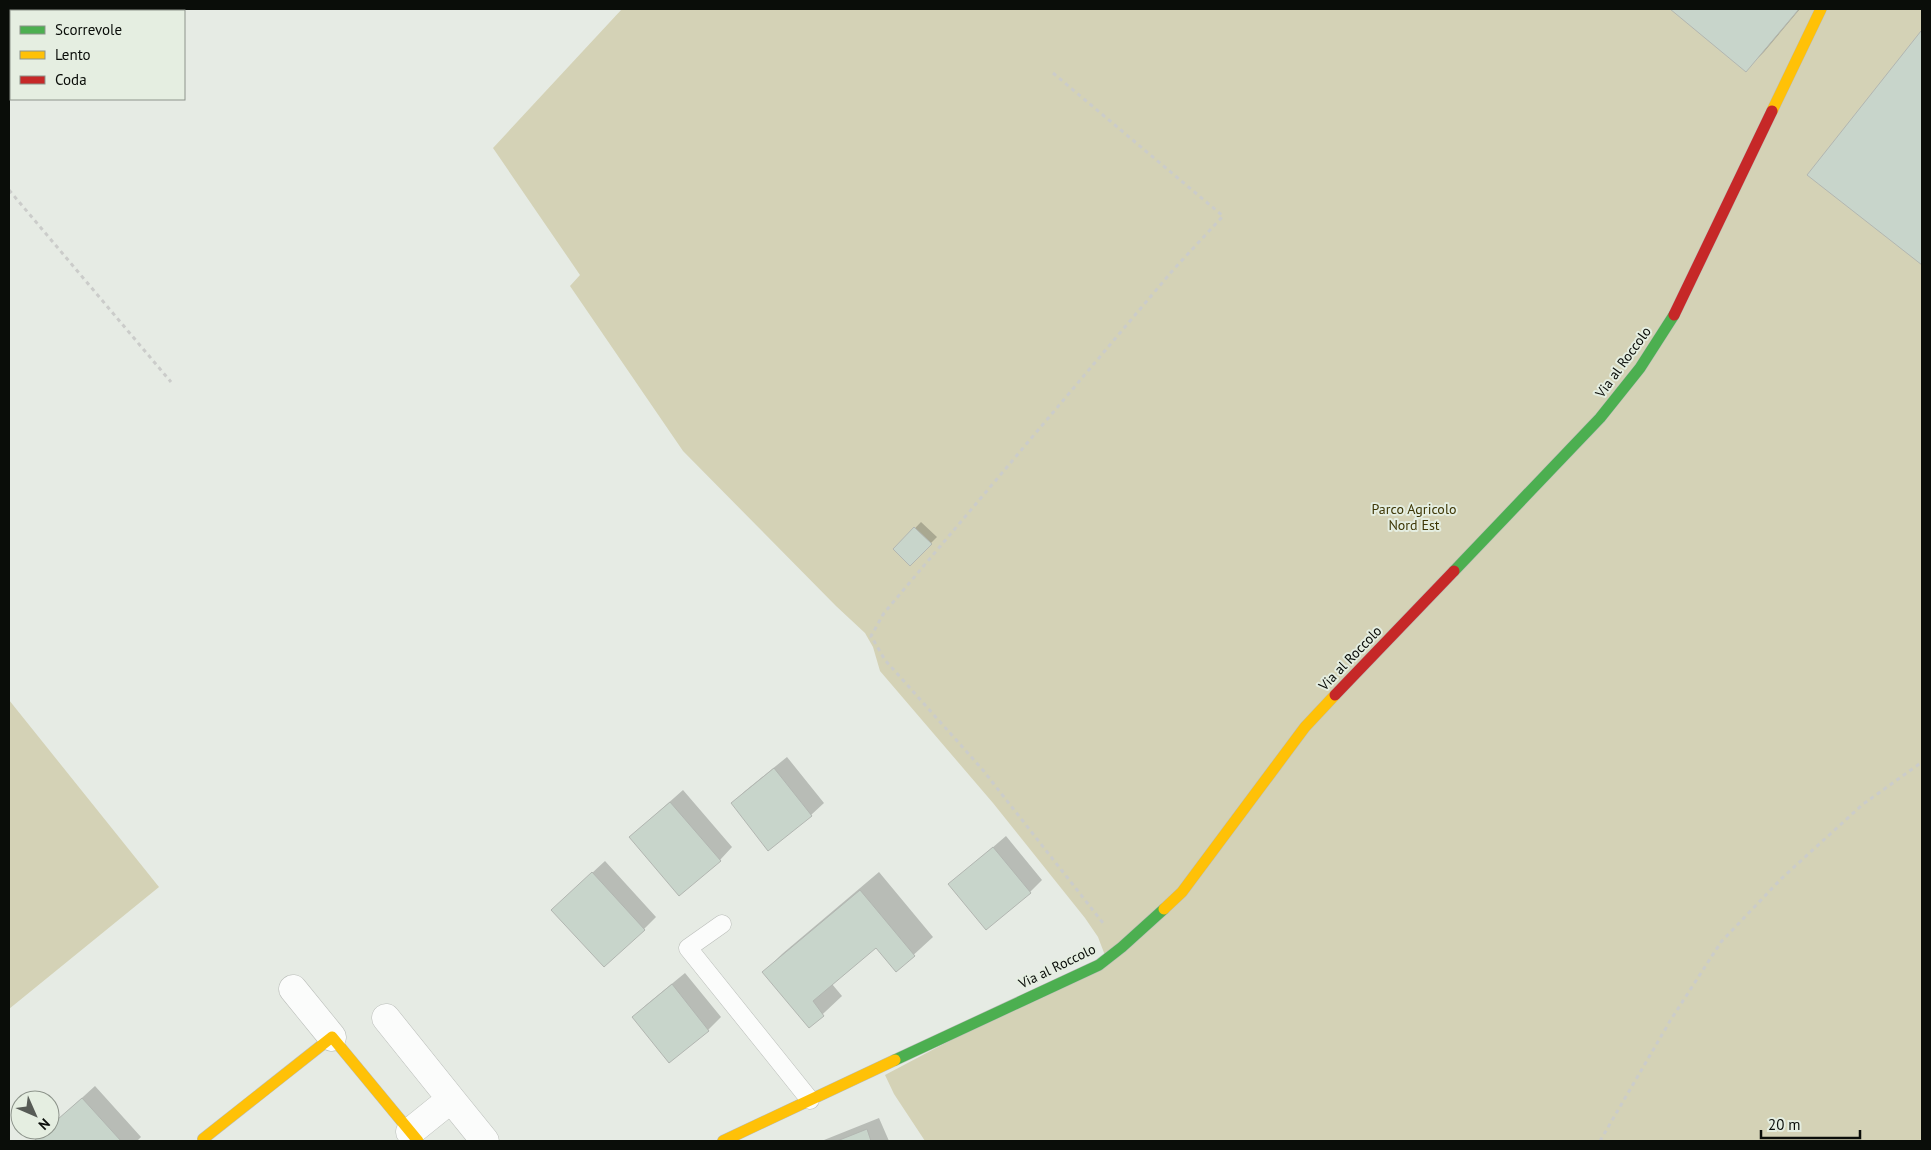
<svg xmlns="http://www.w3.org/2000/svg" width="1931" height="1150" viewBox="0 0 1931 1150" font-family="'PT Sans',sans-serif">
  <rect width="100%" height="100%" fill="#e6ebe4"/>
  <path fill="#d4d2b6" d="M622,9H1922V1141H925L894,1094L885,1075L1106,958L1098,937L1085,918L993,803L880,671L873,647L865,633L836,606L683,451L570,286L580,275L493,148Z
    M9,700L159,887L9,1009Z"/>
  <path fill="#0003" d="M1672,9H1800L1764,52L1746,70Z
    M1922,31V264L1809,175Z
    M921,522L937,537L910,564L895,549Z
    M787,757L824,803L811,815L768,849L732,803L745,791Z
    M683,790L732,847L720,860L630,837Z
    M1006,836L1042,880L1030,892L950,884Z
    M605,861L656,917L644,929L565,898Z
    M879,872L933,937L897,970L876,946L832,984L842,996L809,1027L764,972L782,954Z
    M685,973L721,1017L708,1030L669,1062L634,1017L646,1005Z
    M95,1086L141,1137L137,1141H35L47,1130H50V1127Z
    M879,1118L889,1141H823L824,1140Z"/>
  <path fill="#c8d5cb" stroke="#b2b6b1" d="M1670,9H1799L1746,72Z
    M1921,31H1922V265L1807,175Z
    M914,527L932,544L910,566L893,549Z
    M774,768L812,816L768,851L731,803Z
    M670,802L721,861L679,896L629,837Z
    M993,847L1031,893L986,930L948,884Z
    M592,872L645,930L604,967L551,910Z
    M860,890L915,956L896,972L876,948L813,1001L824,1016L809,1028L762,972Z
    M672,984L709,1031L669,1063L632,1017Z
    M82,1098L121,1141H34L46,1130H50V1126Z
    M867,1129L871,1141H837Z"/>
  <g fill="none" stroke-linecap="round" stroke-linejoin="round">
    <g stroke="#babdb9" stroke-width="19">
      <path id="lane" d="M722,924L688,948L810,1100"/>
    </g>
    <g stroke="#babdb9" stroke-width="29">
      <path id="street" d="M293,989L332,1037
        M386,1018L451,1099
        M410,1132L451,1099L485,1141"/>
    </g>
    <g stroke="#babdb9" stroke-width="12">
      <path id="fast" d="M1454,571L1600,418L1640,368L1674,315
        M895,1060L1099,965L1122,947L1164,909"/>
    </g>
    <g stroke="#babdb9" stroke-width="12">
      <path id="slow" d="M1772,111L1821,9
        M1164,909L1182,892L1305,727L1335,695
        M203,1139L332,1037L418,1141
        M723,1141L895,1060"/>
    </g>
    <g stroke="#babdb9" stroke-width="12">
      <path id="jam" d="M1674,315L1772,111
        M1335,695L1454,571"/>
    </g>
    <path stroke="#cbccca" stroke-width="3" stroke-dasharray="4 4" stroke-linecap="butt" d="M1053,73L1223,216L1173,270L884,613L871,636L885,660L982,769L1103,923
      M9,190L171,382
      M1600,1141L1670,1021L1721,942L1781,879L1862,805L1922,762"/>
    <use href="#lane" stroke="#fbfcfb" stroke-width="18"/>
    <use href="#street" stroke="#fbfcfb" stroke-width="28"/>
    <use href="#fast" stroke="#4caf50" stroke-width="11"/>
    <use href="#slow" stroke="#ffc107" stroke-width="11"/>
    <use href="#jam" stroke="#c62828" stroke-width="11"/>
  </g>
  <g text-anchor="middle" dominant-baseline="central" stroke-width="4" stroke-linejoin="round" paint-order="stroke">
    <g font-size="14" fill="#0a0d09" stroke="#e5eee1">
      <text transform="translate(1623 362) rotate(-54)">Via al Roccolo</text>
      <text transform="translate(1350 658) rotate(-46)">Via al Roccolo</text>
      <text transform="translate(1057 966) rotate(-26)">Via al Roccolo</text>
    </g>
    <g font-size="14" fill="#3d3605" stroke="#e5eee1">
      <text x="1414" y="509">Parco Agricolo<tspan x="1414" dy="16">Nord Est</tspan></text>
    </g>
  </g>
  <rect width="1931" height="1150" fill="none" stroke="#0a0d09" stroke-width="20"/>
  <rect x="10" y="10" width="175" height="90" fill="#e5eee1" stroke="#8d948b"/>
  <rect x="20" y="26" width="25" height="8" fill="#4caf50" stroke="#8d948b"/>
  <text x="55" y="35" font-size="15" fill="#0a0d09">Scorrevole</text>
  <rect x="20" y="51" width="25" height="8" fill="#ffc107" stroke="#8d948b"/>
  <text x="55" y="60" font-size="15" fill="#0a0d09">Lento</text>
  <rect x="20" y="76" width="25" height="8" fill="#c62828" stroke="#8d948b"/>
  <text x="55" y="85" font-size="15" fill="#0a0d09">Coda</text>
  <g transform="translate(35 1115) rotate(135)"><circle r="24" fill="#e5eee1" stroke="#8d948b"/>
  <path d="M0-4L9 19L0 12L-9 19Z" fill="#575b56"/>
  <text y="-8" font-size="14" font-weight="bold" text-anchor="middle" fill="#0a0d09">N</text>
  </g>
  <path d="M1761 1130v8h99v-8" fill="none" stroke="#0a0d09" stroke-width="2.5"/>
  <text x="1768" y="1130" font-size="15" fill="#0a0d09" stroke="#e5eee1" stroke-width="4" paint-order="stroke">20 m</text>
</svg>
